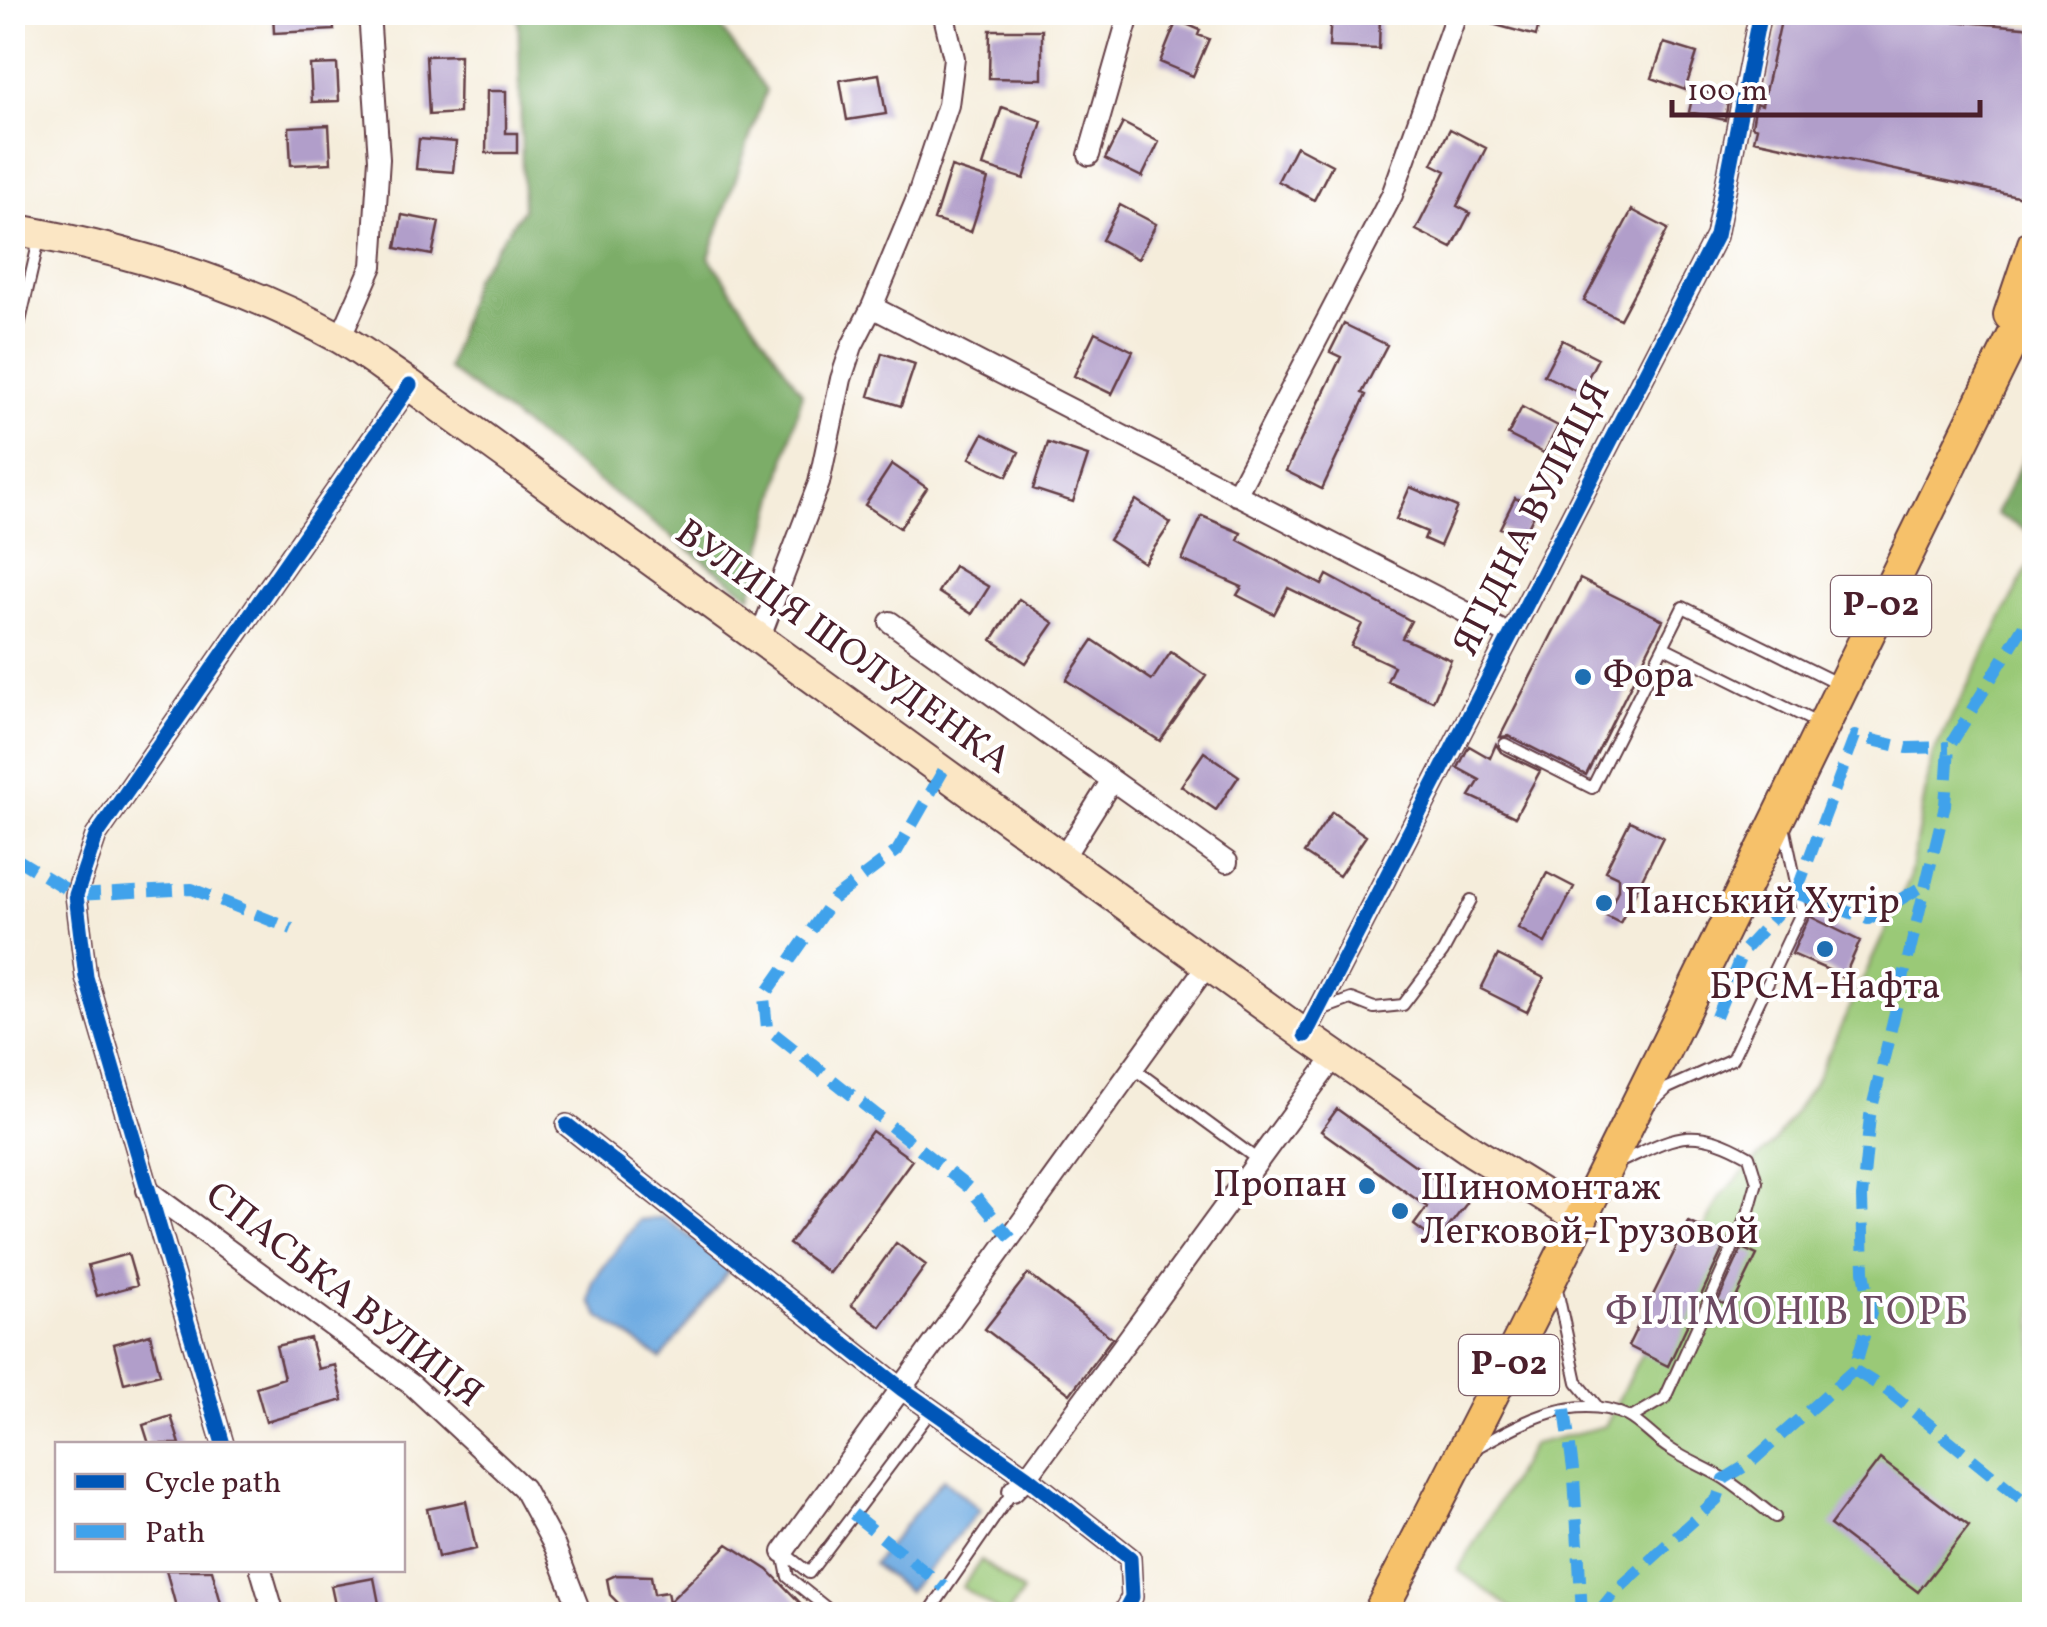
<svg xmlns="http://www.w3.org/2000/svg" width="2047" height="1627" viewBox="0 0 2047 1627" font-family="Vollkorn,serif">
  <rect width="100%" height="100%" fill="#fff"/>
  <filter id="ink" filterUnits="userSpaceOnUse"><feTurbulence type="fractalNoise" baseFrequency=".01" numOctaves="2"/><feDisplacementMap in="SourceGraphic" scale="20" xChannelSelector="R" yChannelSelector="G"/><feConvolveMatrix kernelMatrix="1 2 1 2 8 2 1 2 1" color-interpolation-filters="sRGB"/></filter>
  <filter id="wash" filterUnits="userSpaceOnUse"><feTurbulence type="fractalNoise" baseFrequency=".0048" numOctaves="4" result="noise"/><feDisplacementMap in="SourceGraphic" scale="40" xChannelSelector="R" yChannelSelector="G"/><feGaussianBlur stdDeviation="2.25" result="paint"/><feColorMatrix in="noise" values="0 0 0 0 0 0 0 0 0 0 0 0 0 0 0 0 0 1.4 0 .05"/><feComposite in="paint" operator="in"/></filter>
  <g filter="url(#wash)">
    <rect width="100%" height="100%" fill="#f5eddb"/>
    <path fill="#9ac977" stroke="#727451" stroke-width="2.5" d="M2034,555V1614H1519L1458,1570L1533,1444L1605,1426L1721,1195L1774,1142L1815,1082L1909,880L1932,756Z
      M981,1560L1023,1592L1008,1614H1002L962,1587Z"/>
    <path fill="#7bad68" stroke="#62664a" stroke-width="2.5" d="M518,13H710L766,90L709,257L802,393L751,596L448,369L473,279L523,209Z
      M2034,437V535L1996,514Z"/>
    <path fill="#70ace2" stroke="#5d6686" stroke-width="2.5" d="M664,1217L731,1268L661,1359L599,1316L590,1301L593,1281L639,1220Z
      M943,1479L980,1510L908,1592L873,1564Z"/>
    <g id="blocks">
      <path fill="#b19eca" d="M273,12H333L334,30L274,33Z
        M1470,12H1542L1536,36L1470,18Z
        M1783,12H1846L2034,28V108L2022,197L1754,140L1757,128L1752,126L1756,103L1762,105Z
        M1331,13L1380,15L1379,49L1329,47Z
        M1177,20L1200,30L1198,35L1209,39L1193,76L1160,62Z
        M990,30H1042V79L989,78Z
        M1664,43L1697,53L1685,90L1652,78Z
        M460,55L459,113L429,115L426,56Z
        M337,64L339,101L312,102L310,65Z
        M879,74L886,114L847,120L840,80Z
        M1694,90L1729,97L1725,120L1689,112Z
        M487,91H506V133H517V153H486Z
        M1002,107L1042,121L1024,179L983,166Z
        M1123,123L1159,142L1142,177L1105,159Z
        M329,125L331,163L291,165L289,127Z
        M1450,129L1486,148L1457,206L1470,213L1452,248L1416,230L1446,171L1432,164Z
        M419,139L456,142L453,172L416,169Z
        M1296,146L1332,165L1314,200L1278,181Z
        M951,167L988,179L971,232L934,220Z
        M1120,205L1156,224L1138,259L1102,240Z
        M1632,210L1668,229L1620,319L1584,301Z
        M402,215L439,222L432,255L396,248Z
        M1344,324L1387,345L1362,393L1366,395L1322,489L1286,471L1341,357L1330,352Z
        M1095,332L1133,351L1112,394L1074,376Z
        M1562,340L1598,358L1580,393L1544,375Z
        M882,353L915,364L901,406L869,396Z
        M1522,407L1558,426L1544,453L1508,435Z
        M983,434L1019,452L1007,476L970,458Z
        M1048,443L1088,456L1073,502L1033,489Z
        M892,464L927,488L900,528L865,505Z
        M1410,487L1457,507L1440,546L1424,539L1427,532L1396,519Z
        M1515,498L1537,508L1522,539L1500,528Z
        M1136,500L1171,523L1144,563L1109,540Z
        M1202,516L1241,533L1238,540L1322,585L1327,575L1411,621L1402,638L1451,660L1433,701L1387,681L1394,666L1351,646L1362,624L1288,588L1274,614L1237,595L1242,587L1182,560Z
        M954,566L989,587L972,614L938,592Z
        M1580,579L1663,620L1586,775L1509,736L1500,737Z
        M1019,599L1054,623L1026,663L992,640Z
        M1093,640L1152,680L1171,652L1206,676L1160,741L1066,680Z
        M1496,744L1501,752L1540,771L1515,817L1470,796L1480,780L1458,768L1469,746L1490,758Z
        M1204,752L1239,776L1216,810L1181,786Z
        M1332,812L1366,836L1339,876L1304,853Z
        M1630,821L1663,837L1620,923L1606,916L1618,890V877L1605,871Z
        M1547,873L1574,887L1545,943L1518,928Z
        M1809,916L1860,941L1844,977L1792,954Z
        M1498,955L1544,978L1527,1012L1481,989Z
        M1337,1109L1467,1203L1437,1242L1414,1225L1427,1207L1321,1131Z
        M872,1131L912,1160L829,1273L789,1244Z
        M1689,1222L1727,1240L1668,1366L1628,1346Z
        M896,1243L926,1265L881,1327L851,1305Z
        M1742,1248L1757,1255L1731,1308L1718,1301Z
        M128,1254L137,1285L97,1296L88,1265Z
        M1028,1274L1112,1338L1070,1394L985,1329Z
        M150,1334L160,1374L124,1383L114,1344Z
        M310,1338L318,1369L335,1365L343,1400L266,1422L256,1387L284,1378L276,1346Z
        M171,1416L180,1444H149L143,1425Z
        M1880,1459L1969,1526L1918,1592L1830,1525Z
        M466,1501L476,1549L438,1557L427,1509Z
        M728,1544L768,1570L811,1614H629L610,1595L607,1579L616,1575L651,1576L654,1594L667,1592L669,1602Z
        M166,1570H212L222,1607L178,1614Z
        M374,1578L381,1614H337L331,1586Z"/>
    </g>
  </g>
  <g filter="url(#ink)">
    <use href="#blocks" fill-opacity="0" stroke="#643e45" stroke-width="2.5"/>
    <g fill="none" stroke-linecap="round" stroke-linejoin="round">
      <g stroke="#643e45" stroke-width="14">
        <path id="service" d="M12,356L39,240
          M1664,647L1819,724
          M1505,744L1592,788L1683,607L1837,683
          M1318,1011L1351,999L1374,1008L1403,1005L1443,952L1471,900
          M1133,1068L1258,1160
          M1652,1103L1668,1088L1732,1059L1802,911L1784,826
          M1616,1164C1673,1138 1690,1122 1749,1156L1757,1182L1748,1214L1665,1398L1631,1418
          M1556,1285L1577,1382L1596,1405
          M1474,1449C1521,1423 1574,1391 1627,1416C1641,1423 1655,1440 1670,1449C1688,1461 1707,1468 1725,1479C1742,1490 1758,1504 1775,1517
          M783,1552L809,1573L931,1411
          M783,1553L788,1577L834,1614
          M928,1614L1013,1491"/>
      </g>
      <g stroke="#643e45" stroke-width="24">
        <path id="minor" d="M1089,155L1130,12
          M872,307L1510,635
          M340,339L372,266L379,159L369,12
          M1236,495L1392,195L1457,12
          M890,622L1227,862
          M760,637L819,483L841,379L852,346L872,307L916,201L948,105L954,58L943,12
          M1063,858L1112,780
          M1305,1035L1716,236L1760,12
          M567,1125L902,1389L1027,1477L1130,1558L1132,1597L1123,1614
          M147,1190L412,1385L523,1488L555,1547L581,1614
          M223,1444L86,977L76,895L96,836L410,385
          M1013,1491L1027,1477L1335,1056
          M783,1552L1208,964
          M261,1570L274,1614"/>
      </g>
      <g stroke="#643e45" stroke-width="34">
        <path id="secondary" d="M12,229C125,249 239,282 340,338C364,352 387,370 410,385L1305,1035L1472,1151L1582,1219"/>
      </g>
      <g stroke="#643e45" stroke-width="36">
        <path id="primary" d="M2010,315L2034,244
          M1379,1614C1606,1179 1817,736 2034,295"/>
      </g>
      <use href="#service" stroke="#fff" stroke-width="10"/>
      <use href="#minor" stroke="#fff" stroke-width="20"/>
      <use href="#secondary" stroke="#fbe6c4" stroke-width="30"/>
      <use href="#primary" stroke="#f6c16b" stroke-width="32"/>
      <path stroke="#40a2eb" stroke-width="12" stroke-dasharray="25 12" stroke-linecap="butt" d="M943,771L897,851L833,899L764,997L767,1028L969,1188L1011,1238
        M12,856L76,895L192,889L292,929
        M1796,893L1868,919L1926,884
        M1716,1017L1743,951L1796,893L1855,736L1907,748L1949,747
        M1854,1370L1888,1391L2034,1509
        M1565,1409L1574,1477L1582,1614
        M853,1514L944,1587
        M1597,1614L1614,1593L1717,1499L1724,1479L1750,1463L1854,1370L1871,1312L1864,1271L1862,1197L1870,1116L1945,805L1949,747L2034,609"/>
      <g stroke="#fff" stroke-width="21">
        <path id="cycleway" d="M1305,1035L1716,236L1760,12
          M567,1125L902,1389L1027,1477L1130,1558L1132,1597L1123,1614
          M223,1444L86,977L76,895L96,836L410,385"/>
      </g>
      <use href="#cycleway" stroke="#0057b8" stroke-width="15"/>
    </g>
  </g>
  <g fill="#1f6fb2" stroke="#fff" stroke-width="4">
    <circle cx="1583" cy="677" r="10"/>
    <circle cx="1604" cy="903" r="10"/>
    <circle cx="1825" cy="949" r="10"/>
    <circle cx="1367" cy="1186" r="10"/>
    <circle cx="1400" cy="1211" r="10"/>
  </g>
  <g text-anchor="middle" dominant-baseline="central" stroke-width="8" stroke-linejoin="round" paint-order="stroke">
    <g fill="#fff" stroke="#80626b" stroke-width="2.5">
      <rect x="1831" y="576" width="100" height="60" rx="8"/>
      <rect x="1459" y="1335" width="100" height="60" rx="8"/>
    </g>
    <g font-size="35" font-weight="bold" fill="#4a1f2b">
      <text x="1881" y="606">Р-02</text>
      <text x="1509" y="1365">Р-02</text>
    </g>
    <g font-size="38" fill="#4a1f2b" stroke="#fff">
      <text transform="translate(1533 519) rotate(-63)">ЯГІДНА ВУЛИЦЯ</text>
      <text transform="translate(842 648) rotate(36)">ВУЛИЦЯ ШОЛУДЕНКА</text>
      <text transform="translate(343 1296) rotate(38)">СПАСЬКА ВУЛИЦЯ</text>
    </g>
    <g font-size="38" fill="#4a1f2b" stroke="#fff" text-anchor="start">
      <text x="1603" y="677">Фора</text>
      <text x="1624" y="903">Панський Хутір</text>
      <text x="1825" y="988" text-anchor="middle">БРСМ-Нафта</text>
      <text x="1347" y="1186" text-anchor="end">Пропан</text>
      <text x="1420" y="1189">Шиномонтаж<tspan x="1420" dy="44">Легковой-Грузовой</tspan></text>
    </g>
    <g font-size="40" letter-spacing="2.5" fill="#6e4b63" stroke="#fff">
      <text x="1788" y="1314">ФІЛІМОНІВ ГОРБ</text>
    </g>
  </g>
  <rect width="2047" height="1627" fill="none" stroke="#fff" stroke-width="50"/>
  <rect x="55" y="1442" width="350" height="130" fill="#ffffff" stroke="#b7a5aa" stroke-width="2.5"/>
  <rect x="75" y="1474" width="50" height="15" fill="#0057b8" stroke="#b7a5aa" stroke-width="2.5"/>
  <text x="145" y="1492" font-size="30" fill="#4a1f2b">Cycle path</text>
  <rect x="75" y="1524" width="50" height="15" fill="#40a2eb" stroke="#b7a5aa" stroke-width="2.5"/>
  <text x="145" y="1542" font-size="30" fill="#4a1f2b">Path</text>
  <path d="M1672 100v15h308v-15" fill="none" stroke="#4a1f2b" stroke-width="5"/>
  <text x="1687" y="100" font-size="30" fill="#4a1f2b" stroke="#ffffff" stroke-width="8" paint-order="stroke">100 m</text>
</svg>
